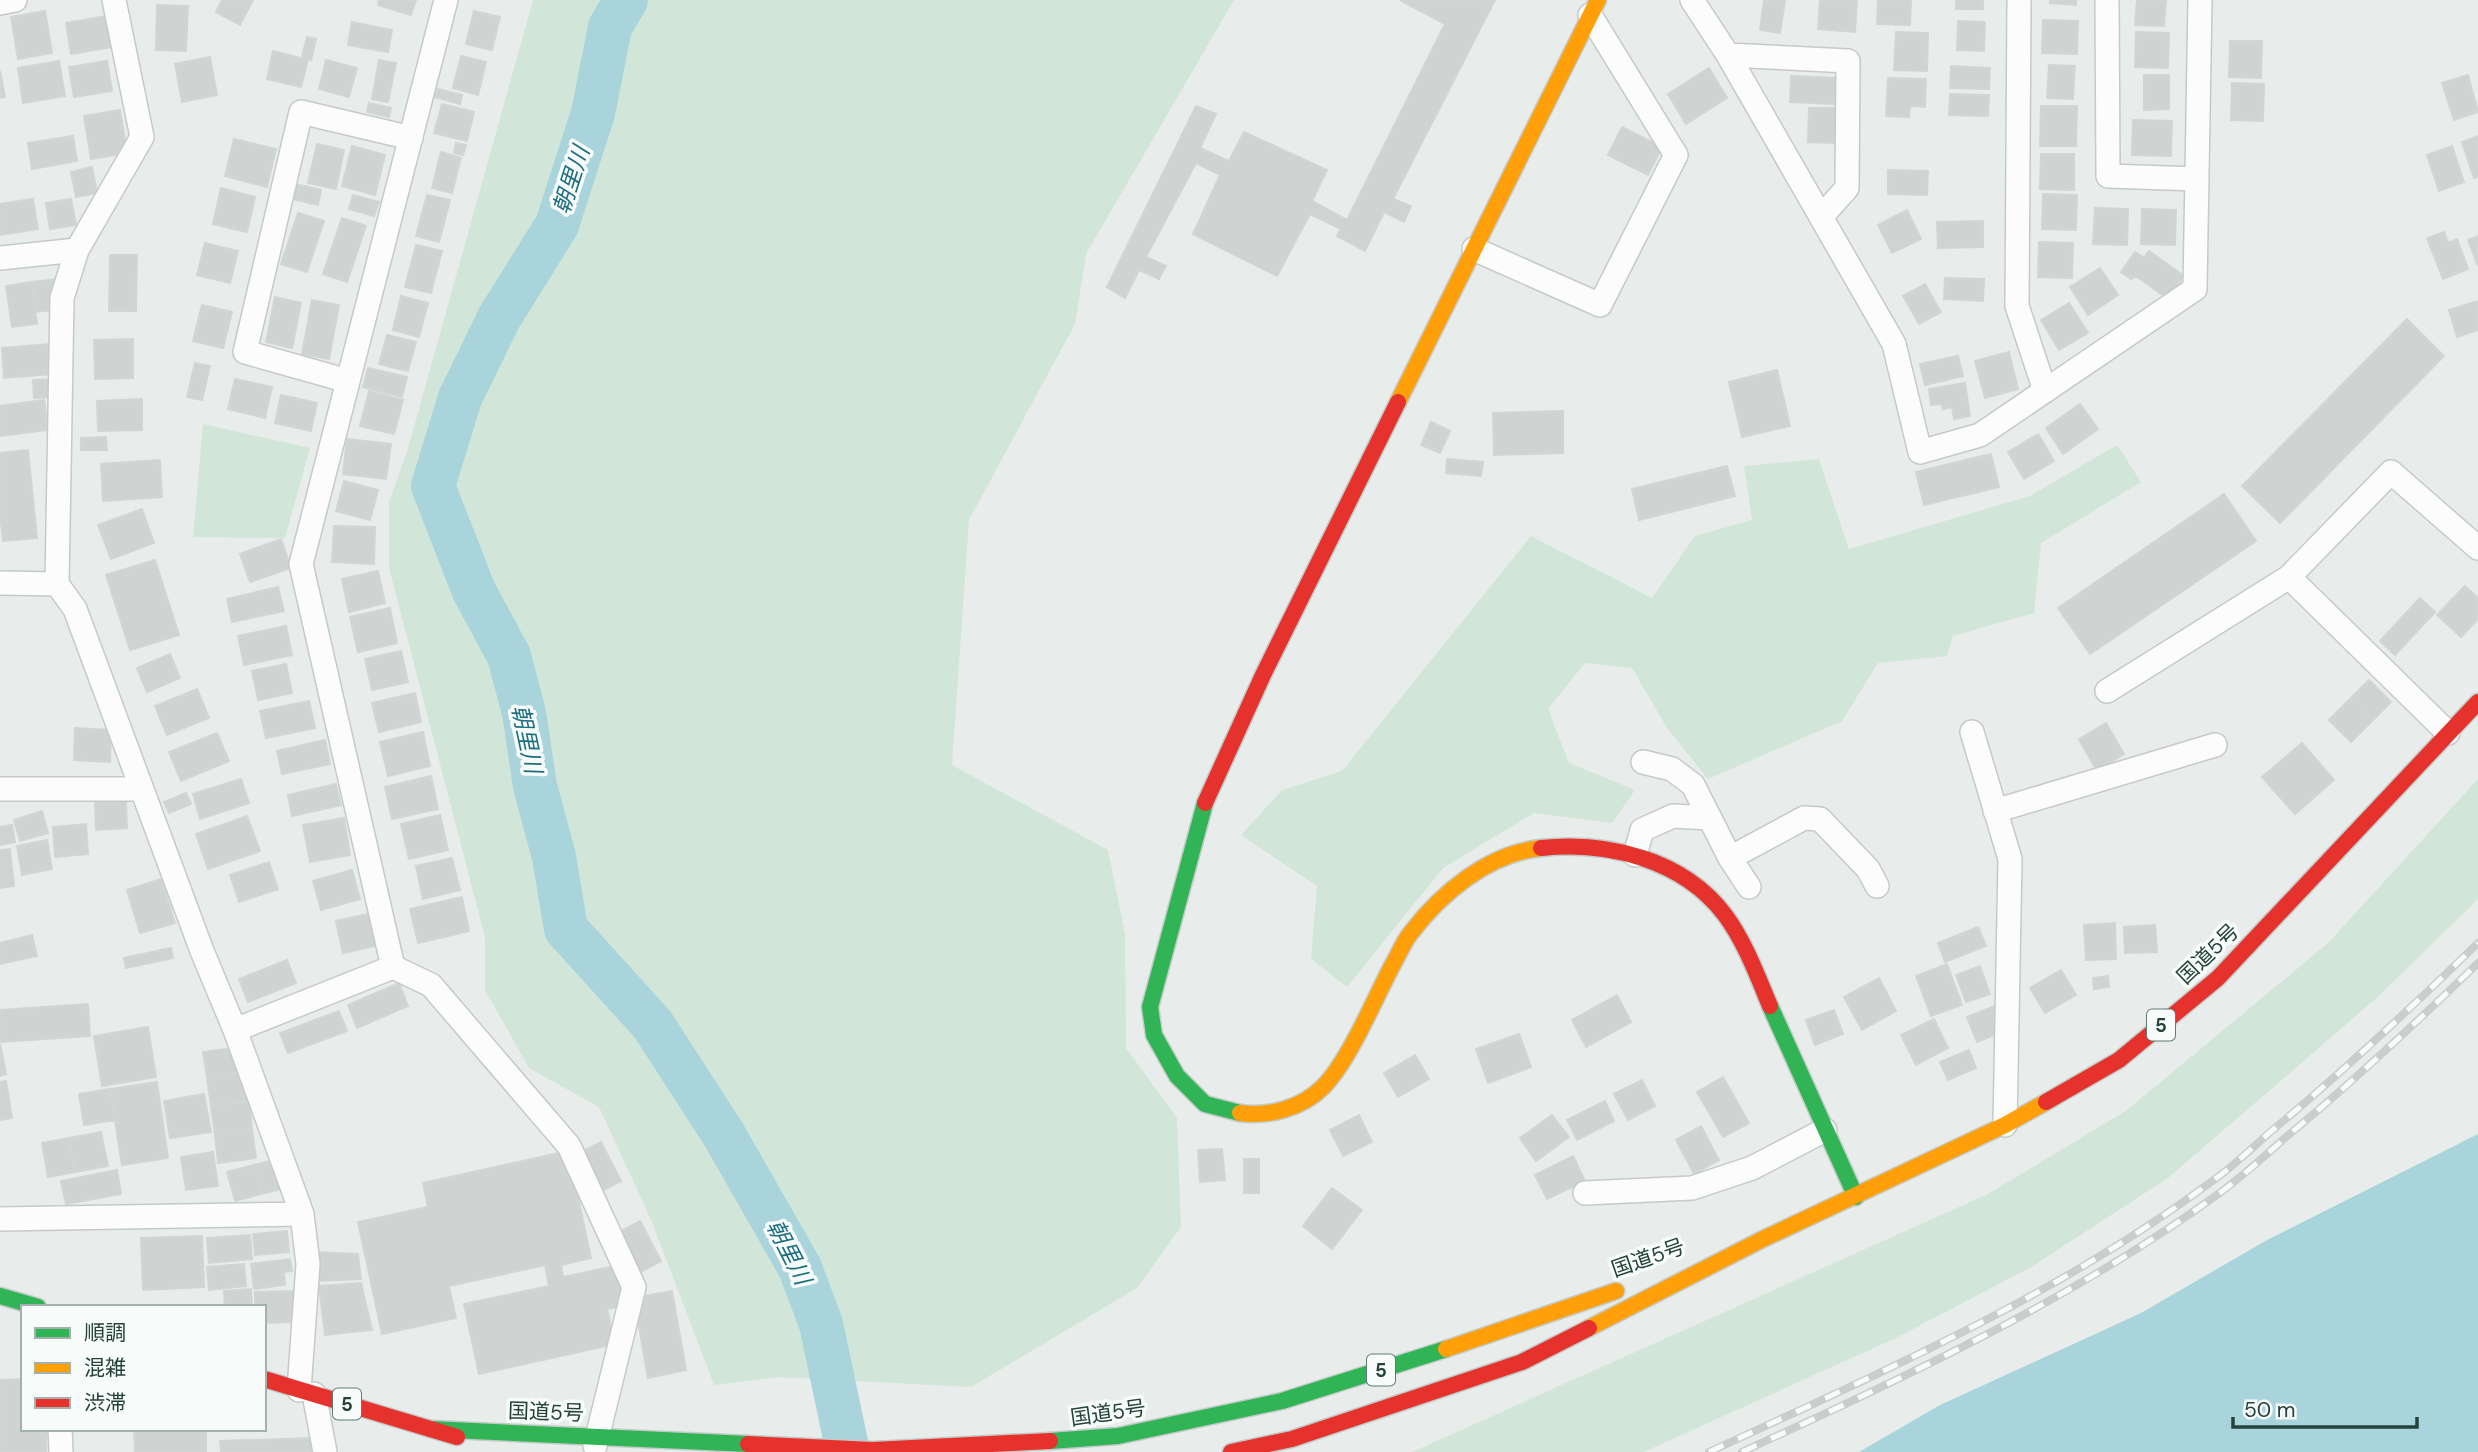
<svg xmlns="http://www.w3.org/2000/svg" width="2478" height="1452" viewBox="0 0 2478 1452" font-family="'DM Sans','Noto Sans JP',sans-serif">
  <rect width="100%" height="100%" fill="#e8edeb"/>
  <path fill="#d1e6d8" d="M533,0H1234L1086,254L1075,324L969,520L952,765L1108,850L1125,934L1126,1048L1177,1118L1181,1227L1137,1288L971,1387L778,1377L714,1385L652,1222L599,1107L529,1068L485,990V937L389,568V502L407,452Z
    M203,424L310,448L285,538L193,537Z
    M2117,445L2141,482L2041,543L2034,613L1953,636L1947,656L1878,663L1842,721L1708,779L1667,728L1632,668L1585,663L1548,709L1569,763L1635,790L1612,823L1534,813L1443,868L1347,987L1311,959L1317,886L1241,835L1282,790L1342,771L1531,536L1652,598L1695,536L1752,520L1744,466L1819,459L1849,549L2030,496Z
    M2478,779V899L2380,995L2168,1178L2033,1266L1898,1337L1644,1452H1412L1988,1194L2127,1110L2328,943Z"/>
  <path fill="#a9d4db" d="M2478,1134V1452H1859L1940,1405L2141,1313L2267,1240Z"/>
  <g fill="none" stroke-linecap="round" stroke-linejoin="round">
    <path stroke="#a9d4db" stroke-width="44" d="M626,0L610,27L593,113L557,225L499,318L460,398L433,486L474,591L509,656L524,713L535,786L554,857L566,929L653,1025L724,1135L800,1268L821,1324L848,1452"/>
  </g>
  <path fill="#cfd4d2" stroke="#d1d6d4" stroke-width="2" d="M222,0H253L240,25L216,12Z
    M379,0H416L411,15L378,5Z
    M1400,0H1495L1393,199L1411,206L1404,222L1384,212L1365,251L1337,236L1341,229L1310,214L1277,276L1193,234L1220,175L1196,163L1146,257L1166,266L1159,279L1139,270L1125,298L1107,287L1196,106L1216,114L1200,148L1229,161L1244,132L1327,170L1312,201L1347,220L1445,24Z
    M1764,0H1785L1780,33L1760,30Z
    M1820,0H1857L1855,32L1818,29Z
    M1878,0H1911L1910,25L1877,24Z
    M1956,0H1983V9H1956Z
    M2050,0H2076V5L2050,3Z
    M2137,0H2166L2164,26L2135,25Z
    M157,5L188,6L186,51L156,50Z
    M45,11L52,53L18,59L11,17Z
    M474,11L500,17L492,50L466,44Z
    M107,16L112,47L71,54L66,23Z
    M2043,20L2078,21L2077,54L2042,53Z
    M1958,21L1985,22L1984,51L1957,50Z
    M352,22L392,30L388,52L348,45Z
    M1896,32L1928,33L1927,71L1894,70Z
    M2136,32L2169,33L2168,68L2135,67Z
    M307,37L316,39L311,60L302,57Z
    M2230,41H2262L2261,78L2229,77Z
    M273,51L308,60L301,87L267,79Z
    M461,56L486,62L478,95L453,88Z
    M210,57L217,95L182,102L175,64Z
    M326,60L357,68L349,97L319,89Z
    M379,60L396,63L388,102L372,99Z
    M59,61L65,96L23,103L18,68Z
    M107,61L112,91L74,97L69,67Z
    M2049,65L2075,66L2073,99L2047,98Z
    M1951,66L1990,68L1989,89L1950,88Z
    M1709,68L1727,98L1686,124L1668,94Z
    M0,71L5,97L0,98Z
    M2144,75H2169V109L2144,110Z
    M2468,75L2478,112L2454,120L2442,83Z
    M1791,76L1838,78L1837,104L1790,102Z
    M1888,78L1926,79L1925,107L1910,106L1909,117L1886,116Z
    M2232,83L2264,84L2263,121L2231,120Z
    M438,89L462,95L460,104L435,97Z
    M1950,94L1989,95L1988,116L1949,115Z
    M369,103L391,108L389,117L367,112Z
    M442,104L474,112L467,141L434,133Z
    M2041,106H2077L2076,146H2040Z
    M1809,108H1837L1836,143L1808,142Z
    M120,110L127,153L91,159L84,116Z
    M2133,120L2172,121L2171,156L2132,155Z
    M1622,127L1662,147L1648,175L1608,155Z
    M73,136L77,161L32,169L28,143Z
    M2478,136V177L2474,178L2462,142Z
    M234,139L276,149L267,187L225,176Z
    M456,143L466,145L463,155L454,153Z
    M317,144L344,150L336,189L308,183Z
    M352,146L385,155L375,195L342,186Z
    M2452,146L2464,182L2439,191L2427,155Z
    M441,152L461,158L452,193L432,188Z
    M2041,154H2074V190L2040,189Z
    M92,167L97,193L76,197L71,172Z
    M1888,170L1928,171L1927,195L1888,194Z
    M296,184L321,190L318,205L293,199Z
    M221,188L255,197L247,232L213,224Z
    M2043,194L2077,195L2076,230L2042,229Z
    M353,195L379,202L374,216L349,209Z
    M427,195L450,200L439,242L416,236Z
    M33,199L38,229L0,235V204Z
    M71,199L76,225L50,229L46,203Z
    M2095,208L2128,209L2127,245L2093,244Z
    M2142,209L2176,210L2175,245L2141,244Z
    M1907,210L1921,239L1892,253L1878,225Z
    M298,213L324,221L307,272L281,264Z
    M342,218L366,226L347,282L323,274Z
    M1983,221V247L1938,248L1937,222Z
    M2444,232L2448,243L2457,239L2468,269L2443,279L2427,238Z
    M2478,236V266L2468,240Z
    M2039,242L2073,243L2072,278L2038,277Z
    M205,243L238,251L230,283L197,275Z
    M416,245L442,251L431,293L405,287Z
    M2149,251L2184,276L2168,299L2136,276L2131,279L2121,272L2135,252L2144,258Z
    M110,255H137L136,311H109Z
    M2100,268L2118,295L2088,315L2070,287Z
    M1945,278L1984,279L1983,301L1944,299Z
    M58,279L62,309L36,312L32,282Z
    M32,282L37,324L12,327L6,286Z
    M1925,284L1941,312L1919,324L1903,296Z
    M401,296L428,303L419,337L393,330Z
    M275,297L301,303L292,348L266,342Z
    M312,300L339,305L329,359L302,354Z
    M2478,301V330L2457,337L2449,310Z
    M2069,303L2088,333L2059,350L2041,320Z
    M202,305L232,312L223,348L193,341Z
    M2407,319L2444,356L2280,523L2242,486Z
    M387,335L416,342L408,371L379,364Z
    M133,339V378L95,379L94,340Z
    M49,344L51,374L4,378L2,348Z
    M2009,352L2018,389L1985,398L1975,361Z
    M1958,356L1963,376L1925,385L1920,364Z
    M195,363L210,366L202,400L187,397Z
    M368,368L407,377L402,397L363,387Z
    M1777,370L1790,426L1742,437L1729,382Z
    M54,379V397L34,398L33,380Z
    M235,379L272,387L265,418L228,409Z
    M1965,383L1970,416L1954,419L1952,407L1943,409L1942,404L1931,405L1929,389Z
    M369,391L403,400L394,434L360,426Z
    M281,395L317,403L311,431L275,423Z
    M142,399V430L98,431L97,401Z
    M44,400L48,430L0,436V406Z
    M2080,404L2098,429L2063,454L2046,428Z
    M1563,411V453L1494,455L1493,413Z
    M1431,422L1450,431L1440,453L1421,445Z
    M2038,434L2054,461L2024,479L2008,452Z
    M106,437L107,450H81V438Z
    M347,439L391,444L386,479L343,474Z
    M28,450L37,538L3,541L0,514V453Z
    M1991,454L1999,487L1924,505L1916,472Z
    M1447,459L1483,462L1481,476L1446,473Z
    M160,460L162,497L103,501L101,464Z
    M1727,466L1735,496L1639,520L1632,489Z
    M344,481L378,490L370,520L336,511Z
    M2224,494L2256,541L2090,654L2058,608Z
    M142,509L154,543L111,559L98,525Z
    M334,526L375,527L374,564L332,562Z
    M281,539L291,568L250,582L240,554Z
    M155,560L179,635L130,650L106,575Z
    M378,571L385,603L349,612L342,579Z
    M2465,586L2478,598V619L2461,637L2437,615Z
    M278,587L284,611L232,622L227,599Z
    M2420,598L2435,612L2395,655L2380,641Z
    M390,608L397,643L358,652L350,617Z
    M286,626L292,655L244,665L238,636Z
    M401,651L408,682L372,690L365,659Z
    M170,654L180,678L147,692L137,668Z
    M286,664L292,693L258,700L252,671Z
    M2369,680L2391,702L2374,719L2352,697Z
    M197,689L209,718L167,735L155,706Z
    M415,693L421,722L379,732L372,703Z
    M2352,697L2374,719L2351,742L2329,720Z
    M309,701L315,728L266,738L260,711Z
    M2106,723L2124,754L2097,771L2079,739Z
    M75,728L111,730L110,762L74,760Z
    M423,732L430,766L388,776L380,742Z
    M217,733L229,761L181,781L169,752Z
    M325,740L330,764L282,774L277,751Z
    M2302,743L2334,780L2295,814L2262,777Z
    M431,776L438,809L392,819L385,787Z
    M241,779L249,803L200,819L193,794Z
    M336,784L341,805L292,816L288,795Z
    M186,793L191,804L169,813L164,802Z
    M126,801L127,828L96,830L95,802Z
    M42,811L48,833L20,841L14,820Z
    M440,815L448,850L409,859L401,824Z
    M247,816L260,851L208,869L196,834Z
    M344,818L350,855L310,862L303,825Z
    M86,824L88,854L55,857L53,827Z
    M12,825L15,842L0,845V827Z
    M47,840L52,869L22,875L17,846Z
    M10,849L14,886L0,888V850Z
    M452,858L460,890L423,899L416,866Z
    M269,862L278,889L239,902L230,875Z
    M352,870L360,899L321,910L313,881Z
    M161,879L175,923L140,933L127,890Z
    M462,897L469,931L418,943L410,909Z
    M368,914L375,946L343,953L336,921Z
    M2115,923L2116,959L2086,960L2084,925Z
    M2155,925L2157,952L2125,953L2124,927Z
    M1978,927L1986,946L1945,962L1938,943Z
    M32,935L37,956L0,964V943Z
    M171,948L173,958L126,968L124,958Z
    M287,960L296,983L248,1002L239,979Z
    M1947,964L1962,1005L1931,1016L1916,976Z
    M1980,966L1990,994L1966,1002L1956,975Z
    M2061,970L2076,995L2045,1013L2030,988Z
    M2108,976L2109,987L2094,989L2093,978Z
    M1879,978L1896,1011L1862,1030L1844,997Z
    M399,983L408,1006L357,1028L348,1005Z
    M1617,995L1631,1022L1586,1047L1572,1020Z
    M88,1004L90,1036L0,1042V1010Z
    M1997,1005L2007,1030L1977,1042L1967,1017Z
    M1834,1010L1843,1034L1815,1045L1806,1020Z
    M339,1011L347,1031L288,1053L280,1033Z
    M1934,1019L1948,1048L1916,1065L1901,1035Z
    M148,1027L156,1077L102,1086L94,1036Z
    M1519,1034L1531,1067L1488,1083L1476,1049Z
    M0,1044L6,1074L0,1076Z
    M241,1047L244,1072L207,1077L203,1052Z
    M1969,1050L1976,1068L1948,1080L1940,1062Z
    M1415,1055L1429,1079L1398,1097L1384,1073Z
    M245,1072L249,1101L211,1106L207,1077Z
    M1723,1077L1749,1123L1723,1137L1697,1092Z
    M1642,1080L1655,1106L1628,1120L1614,1094Z
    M6,1081L12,1118L0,1120V1082Z
    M157,1082L168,1158L122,1165L110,1089Z
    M110,1089L115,1120L84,1125L79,1094Z
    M204,1094L211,1132L170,1138L164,1101Z
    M249,1101L252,1129L215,1134L211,1106Z
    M1605,1101L1614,1121L1577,1140L1567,1120Z
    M1359,1115L1372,1142L1343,1156L1330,1130Z
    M1552,1115L1569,1137L1536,1161L1520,1138Z
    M1701,1126L1719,1160L1694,1174L1676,1140Z
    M252,1129L256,1158L218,1163L215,1134Z
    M101,1132L108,1166L75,1172L69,1138Z
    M69,1138L75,1172L48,1177L42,1143Z
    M601,1142L621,1181L598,1193L577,1154Z
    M1222,1149L1225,1180L1200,1182L1198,1150Z
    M568,1151L591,1258L561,1265L563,1277L620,1265L629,1305L607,1309L615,1344L479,1374L464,1304L549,1286L545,1265L449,1286L456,1318L382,1334L358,1222L428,1207L423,1183Z
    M213,1152L218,1186L186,1190L181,1157Z
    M1573,1156L1585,1181L1547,1199L1535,1175Z
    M278,1159L286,1188L261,1194L254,1165Z
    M1244,1159H1259V1193H1244Z
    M254,1165L261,1194L235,1201L227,1172Z
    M117,1170L121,1194L66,1204L61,1181Z
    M1332,1188L1362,1210L1332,1249L1303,1226Z
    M640,1221L661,1261L637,1274L615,1234Z
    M287,1231L289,1252L255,1255L253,1234Z
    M250,1235L252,1259L209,1263L207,1238Z
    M202,1236L204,1287L143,1290L141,1238Z
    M315,1252L358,1254L361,1279L318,1281Z
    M290,1259L292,1271L284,1272L285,1285L254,1289L251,1264Z
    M244,1264L246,1286L209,1290L207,1267Z
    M361,1283L372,1330L325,1335L319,1286Z
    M251,1289L252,1307H225L224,1291Z
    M293,1291L294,1322L264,1323V1307H255V1292Z
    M672,1291L686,1370L648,1378L634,1298Z
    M23,1379V1429H46V1452H0V1380Z
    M134,1429H206V1452H135Z
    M313,1438L314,1452H221L220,1441Z"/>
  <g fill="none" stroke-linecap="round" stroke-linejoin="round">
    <g stroke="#c5cac8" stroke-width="26">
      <path id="street" d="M114,0L142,137L77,250L62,298L57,584L75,609L202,951L235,1030L302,1214L308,1264L299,1390
        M1692,0L1728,55L1894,344L1920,452L1980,435L2195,289L2200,0
        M2019,0L2017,306L2045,391
        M2107,0L2108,176L2197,179
        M0,3L15,0
        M1728,55L1848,61L1847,188L1821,217
        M1474,249L1600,305L1676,155L1590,15
        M0,258L77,250
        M348,381L245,352L301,112L411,138
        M2289,577L2448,733
        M0,583L57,584
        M2107,691L2289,577L2391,472L2478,548
        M1972,732L2010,859L2005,1125
        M1643,762L1672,769L1693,785L1730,858L1749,887
        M0,789H141
        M1995,811L2215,745
        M1635,855L1642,830L1673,816L1709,818
        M1730,858L1804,818L1820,819L1868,869L1877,886
        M393,967L431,985L569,1146L634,1287L595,1446
        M235,1030L393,967L301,564L446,0
        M1585,1193L1692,1188L1752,1168L1825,1130
        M0,1219L302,1214
        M314,1394L325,1452
        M60,1429L61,1452"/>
    </g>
    <g stroke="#c3cbc8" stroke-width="19">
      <path id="fast" d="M1205,803L1150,1007L1154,1035L1177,1076L1205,1104L1240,1113
        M1770,1006L1856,1197
        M0,1296L38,1307
        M431,1429L748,1444
        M1050,1441L1118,1436L1282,1401L1446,1349"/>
    </g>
    <g stroke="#c3cbc8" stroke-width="19">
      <path id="slow" d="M1398,402L1598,0
        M1240,1113C1269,1117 1302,1108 1323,1087C1349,1061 1374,1000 1392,966C1398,956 1403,943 1410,934C1441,893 1489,853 1541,848
        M1589,1328L1763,1239L2005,1125L2046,1102
        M1446,1349L1616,1291"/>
    </g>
    <g stroke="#c3cbc8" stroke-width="19">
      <path id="jam" d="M1205,803L1263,675L1398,402
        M1541,848C1607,841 1683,859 1725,915C1745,942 1757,975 1770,1006
        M2046,1102L2119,1060L2218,978L2478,702
        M264,1379L457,1437
        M748,1444L873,1450L1050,1441
        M1231,1452L1292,1439L1522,1362L1589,1328"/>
    </g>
    <use href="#street" stroke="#fcfcfc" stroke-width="23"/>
    <use href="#fast" stroke="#30b455" stroke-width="16"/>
    <use href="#slow" stroke="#ff9f0a" stroke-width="16"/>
    <use href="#jam" stroke="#e5322d" stroke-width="16"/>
    <g stroke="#c9cdcc" stroke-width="8">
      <path id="rail" d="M1709,1452C1882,1372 2061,1294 2215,1179C2236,1164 2255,1145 2275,1128C2345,1070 2412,1007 2478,943
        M1742,1452C1907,1376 2074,1299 2221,1192C2244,1175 2265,1156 2286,1137C2353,1082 2416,1023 2478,963"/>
    </g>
    <use href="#rail" stroke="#f7fbf9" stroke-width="5" stroke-dasharray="16" stroke-linecap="butt"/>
  </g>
  <g text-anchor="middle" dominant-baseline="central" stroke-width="7" stroke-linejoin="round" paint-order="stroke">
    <g fill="#f7fbf9" stroke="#637a73" stroke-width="2">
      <rect x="2147" y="1009.5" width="28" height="31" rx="5"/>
      <rect x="1367" y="1354.5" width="28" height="31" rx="5"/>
      <rect x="333" y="1388.5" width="28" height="31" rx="5"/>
    </g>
    <g font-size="19" font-weight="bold" fill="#24423a">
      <text x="2161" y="1025">5</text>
      <text x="1381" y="1370">5</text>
      <text x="347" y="1404">5</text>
    </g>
    <g font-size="21" fill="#24423a" stroke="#f7fbf9">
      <text transform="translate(2208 954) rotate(-44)">国道5号</text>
      <text transform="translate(1648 1258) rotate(-19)">国道5号</text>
      <text transform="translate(546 1412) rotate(2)">国道5号</text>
      <text transform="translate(1108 1413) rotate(-8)">国道5号</text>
    </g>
    <g font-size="23" font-style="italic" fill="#1c6f80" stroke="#f7fbf9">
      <text transform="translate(571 180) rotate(-72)">朝里川</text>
      <text transform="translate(527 739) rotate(78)">朝里川</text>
      <text transform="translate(789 1252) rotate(63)">朝里川</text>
    </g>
  </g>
  <rect x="21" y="1305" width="245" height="126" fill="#f7fbf9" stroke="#a3b1ad" stroke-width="2"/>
  <rect x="35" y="1328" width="35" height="10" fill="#30b455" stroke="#a3b1ad" stroke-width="2"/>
  <text x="84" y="1340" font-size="21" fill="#24423a">順調</text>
  <rect x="35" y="1363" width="35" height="10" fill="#ff9f0a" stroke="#a3b1ad" stroke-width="2"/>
  <text x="84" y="1375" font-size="21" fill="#24423a">混雑</text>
  <rect x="35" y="1398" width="35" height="10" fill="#e5322d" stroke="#a3b1ad" stroke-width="2"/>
  <text x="84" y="1410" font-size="21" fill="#24423a">渋滞</text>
  <path d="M2233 1417v10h184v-10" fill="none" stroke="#24423a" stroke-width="3.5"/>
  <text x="2244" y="1417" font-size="21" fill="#24423a" stroke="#f7fbf9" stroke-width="5" paint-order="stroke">50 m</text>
</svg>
